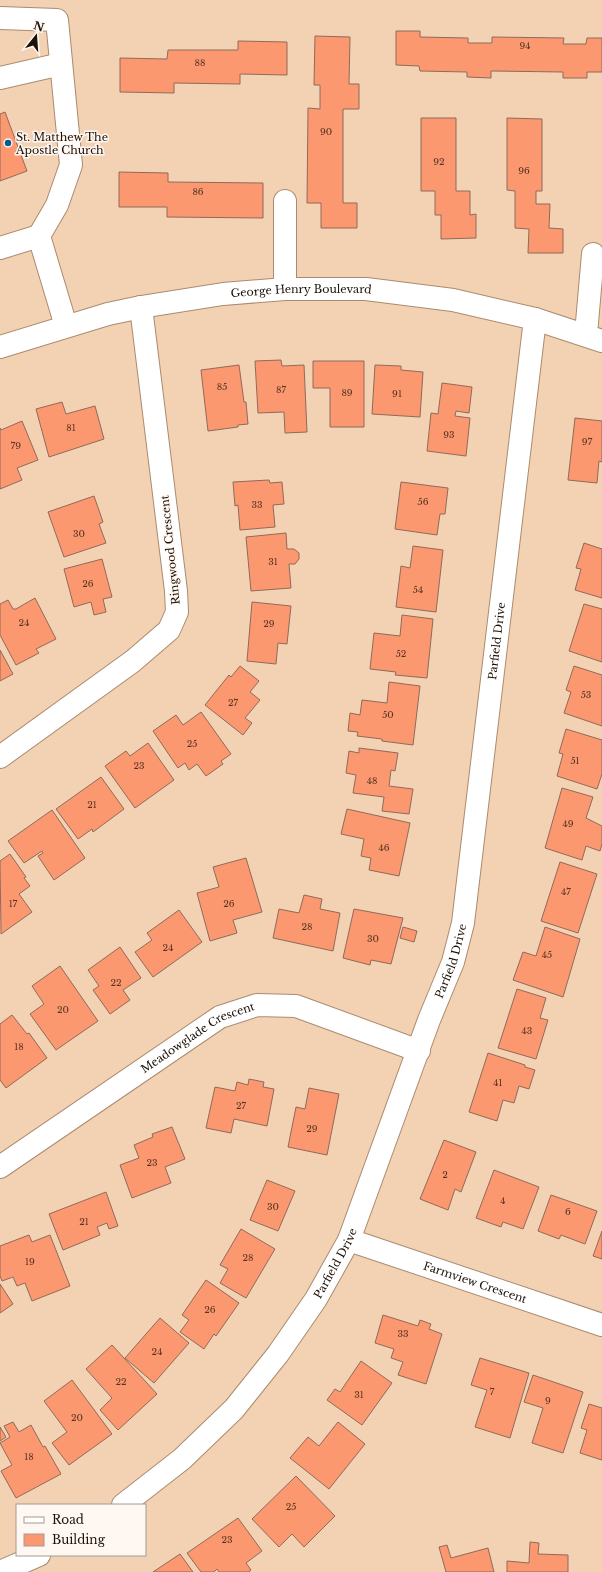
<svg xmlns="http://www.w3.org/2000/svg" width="602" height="1572" viewBox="0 0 602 1572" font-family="'Libre Baskerville',serif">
  <rect width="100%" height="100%" fill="#f3d1b3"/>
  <path fill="#fb9870" stroke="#906a5a" d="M396,31H420V37L468,38V43H492V37L564,38L563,44H586L587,38H602V72H587V78H563V72L491,71V78L467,77V72L420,71L419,66L396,65Z
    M315,36L350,37L349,84H359V109H343V203H357V228H321V203H307L308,108L320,109V85H314Z
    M238,41L287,42V75L240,74V84L174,83V93L120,92V58L167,59L168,50H238Z
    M5,112L27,171L0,181V114Z
    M421,118H456V191H470V215L476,214V238L441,239V215H435V191H421Z
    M507,118L542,119V191H536V204H550L549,228L563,229V253H528L529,229L515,228V191L507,190Z
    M119,172L168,173V182L263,183V218L167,217V207H119Z
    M281,360L282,366L304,365L307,432L285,433L284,412L258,413L255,361Z
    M313,361H364V427H330V388H313Z
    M239,365L244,402H246L248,424L238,425V427L208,431L201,370Z
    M375,365L401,366V370L423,372L420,417L372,414Z
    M442,383L472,387L469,413L456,411L455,416L470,418L466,456L427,451L431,413L438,414Z
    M62,402L66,414L95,406L104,439L49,457L36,409Z
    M575,418L602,421V462L599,461L597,483L568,480Z
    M22,421L38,460L17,468L22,480L0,489V428L1,430Z
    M269,480L270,483L282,482L284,504L273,505L275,527L240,530L238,505L235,506L233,482Z
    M401,482L448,488L445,514H440L437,535L395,529Z
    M94,496L103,522L99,524L106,543L64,557L48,512Z
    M286,533L287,549H294L299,553V559L295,564H289L291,588L251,591L246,537Z
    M584,543L602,549V598L575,590L581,569L576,568Z
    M413,546L443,550L436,612L396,607L401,566L410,568Z
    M102,559L112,597L103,599L106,612L94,615L91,602L74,607L64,569Z
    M35,598L56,639L36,649L39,653L16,665L0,635V604L8,600L13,609H16Z
    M252,602L291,606L287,644L278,643L276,664L247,661Z
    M584,604L602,609V662L569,651Z
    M402,615L433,619L427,678L395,675L396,672L370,669L374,633L400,636Z
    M0,650L13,674L0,681Z
    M240,666L259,681L250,692L260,700L245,718L252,723L243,735L205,705L229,675L231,677Z
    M574,666L602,675V726L564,713L571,692L566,690Z
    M389,682L420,686L413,745L382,741V739L357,736L358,732L348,731L350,713L360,715L362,700L387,703Z
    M201,712L231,754L221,761L223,764L206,776L197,764L189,770L185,763L178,768L153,731L176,715L183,725Z
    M566,729L602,740V774L597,789L557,776L563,754L559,753Z
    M148,743L174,780L135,808L105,766L126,751L130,756Z
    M359,748L398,753L395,771L391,770L389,786L413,789L409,814L382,811L384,797L353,793L356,775L346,773L349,751L359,753Z
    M101,777L124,809L93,832L92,829L78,839L56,809Z
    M562,788L593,797L586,818L602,826V844L600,851L586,846L582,860L545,848Z
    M347,809L410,823L399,876L369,870L371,858L361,856L364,839L341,834Z
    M52,810L85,858L54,880L38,856L43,853L42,851L24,863L8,841Z
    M10,854L26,877L24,878L30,886L19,894L32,912L1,934L0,861Z
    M246,858L262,912L233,920L237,933L210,941L197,893L219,887L213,867Z
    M560,862L597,874L578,933L541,921Z
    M304,895L322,899L320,909L340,913L333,951L273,938L279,909L299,913Z
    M354,909L403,918L391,964L371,960L370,965L343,958Z
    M179,910L202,942L153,977L135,952L152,940L147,933Z
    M403,927L417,931L414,942L400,938Z
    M545,927L580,939L563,997L513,980L523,952L536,956Z
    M120,947L141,978L123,990L130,1000L110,1014L93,990L99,986L88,970Z
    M60,966L98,1021L56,1050L30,1014L44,1004L32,986Z
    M517,989L546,998L540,1018L548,1020L536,1059L498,1048Z
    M12,1015L27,1034L29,1033L47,1058L6,1088L0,1080V1024Z
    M488,1053L525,1065V1067L535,1070L529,1089L519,1086L514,1103L503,1100L497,1121L469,1112Z
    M249,1079L264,1082L263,1087L274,1089L267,1126L234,1119L231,1133L206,1128L215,1087L235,1091L237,1082L248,1085Z
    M309,1088L339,1094L327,1155L288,1147L296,1107L305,1109Z
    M172,1127L185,1159L165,1167L171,1183L132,1198L120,1165L139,1158L134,1145L153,1137L152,1134Z
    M444,1140L476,1152L461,1192L455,1189L448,1210L420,1199Z
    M494,1170L539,1187L523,1229L503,1222L501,1227L476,1218Z
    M267,1180L295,1191L278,1231L250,1220Z
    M106,1192L118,1226L109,1229L107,1223L97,1227L100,1235L63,1250L49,1214Z
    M551,1195L597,1211L585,1244L561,1235L559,1239L538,1231Z
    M241,1229L275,1249L246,1298L220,1283L228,1269L220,1265Z
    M602,1231V1259L593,1256Z
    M29,1235L32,1242L50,1235L70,1286L32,1301L25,1283L17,1286L13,1277L2,1281L0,1276V1246Z
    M206,1280L239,1303L216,1336L214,1334L204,1349L180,1332L189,1320L182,1315Z
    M0,1284L13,1304L0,1313Z
    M383,1315L418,1326L420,1320L431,1324L429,1329L442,1334L426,1384L398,1375L403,1362L391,1358L394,1349L375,1343Z
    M160,1318L189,1343L154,1383L125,1358Z
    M112,1345L157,1394L118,1430L100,1410L112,1398L86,1369Z
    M480,1358L529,1373L510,1438L475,1427L487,1390L471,1385Z
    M361,1361L392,1383L362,1425L327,1400L335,1389L340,1392Z
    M533,1375L583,1392L563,1453L532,1443L543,1408L524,1402Z
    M72,1380L112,1434L69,1465L52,1443L67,1432L44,1401Z
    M589,1404L602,1408V1460L580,1453L587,1430L581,1428Z
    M13,1422L19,1432L31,1425L43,1447L45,1446L61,1474L16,1498L1,1471L12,1465L0,1443L10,1437L4,1426Z
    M338,1422L365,1444L329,1489L290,1458L308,1437L319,1446Z
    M0,1427L6,1437L0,1441Z
    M296,1476L335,1516L304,1547L292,1534L279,1547L252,1519Z
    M238,1518L262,1551L246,1563L251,1570L249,1572H219L217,1569L214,1572H201L187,1553Z
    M530,1542L539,1543L538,1554L568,1555V1572H507V1561L529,1563Z
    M447,1545L451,1558L488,1548L494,1572H446L439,1547Z
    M180,1554L193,1572H153Z"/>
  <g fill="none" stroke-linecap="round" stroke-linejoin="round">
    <g stroke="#ab8b6f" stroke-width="24">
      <g id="minor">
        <path d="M0,18L57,20L71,165L57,205L39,236L66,326"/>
        <path d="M0,78L61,64"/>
        <path d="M285,201V289"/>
        <path d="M0,248L39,236"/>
        <path d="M586,334L593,254"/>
        <path id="s1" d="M0,347L108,314L141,307L223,294L285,289H366L453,300L535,319L602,341"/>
        <path d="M0,757L133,661L169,630L177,612L176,591L141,307"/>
        <path id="s2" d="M0,1167L220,1017L257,1005L296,1006L419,1051"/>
        <path id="s3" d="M349,1240L602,1325"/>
        <path id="s4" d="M123,1505L182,1459L234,1409L278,1354L316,1299L349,1240L429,1020L453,962L463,923L535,319"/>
        <path d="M0,1572L39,1555"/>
      </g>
    </g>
    <use href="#minor" stroke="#fff" stroke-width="22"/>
  </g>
  <circle fill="#045c8d" stroke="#fff7f2" stroke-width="1.5" cx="8" cy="143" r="4"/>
  <g text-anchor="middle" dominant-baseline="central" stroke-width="3" stroke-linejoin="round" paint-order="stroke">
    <g font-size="9" fill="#543320">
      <text x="525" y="45">94</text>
      <text x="200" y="62">88</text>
      <text x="326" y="131">90</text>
      <text x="439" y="161">92</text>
      <text x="524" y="170">96</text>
      <text x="198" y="191">86</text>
      <text x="222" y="386">85</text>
      <text x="281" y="389">87</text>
      <text x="347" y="392">89</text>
      <text x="397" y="393">91</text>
      <text x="71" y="427">81</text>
      <text x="449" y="434">93</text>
      <text x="587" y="441">97</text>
      <text x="16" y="445">79</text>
      <text x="423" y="501">56</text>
      <text x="257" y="504">33</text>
      <text x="79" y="533">30</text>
      <text x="273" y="561">31</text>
      <text x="88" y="583">26</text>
      <text x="418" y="589">54</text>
      <text x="24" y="622">24</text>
      <text x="269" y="623">29</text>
      <text x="401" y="653">52</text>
      <text x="586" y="694">53</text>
      <text x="233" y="702">27</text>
      <text x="388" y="714">50</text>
      <text x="192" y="743">25</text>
      <text x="575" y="760">51</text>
      <text x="139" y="765">23</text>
      <text x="372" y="780">48</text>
      <text x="92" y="804">21</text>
      <text x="568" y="823">49</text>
      <text x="384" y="847">46</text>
      <text x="566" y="891">47</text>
      <text x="13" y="903">17</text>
      <text x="229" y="903">26</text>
      <text x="307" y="926">28</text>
      <text x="373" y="938">30</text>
      <text x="168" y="947">24</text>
      <text x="547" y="954">45</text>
      <text x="116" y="982">22</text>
      <text x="63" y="1009">20</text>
      <text x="527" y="1030">43</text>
      <text x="19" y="1046">18</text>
      <text x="498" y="1082">41</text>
      <text x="241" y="1105">27</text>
      <text x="312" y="1128">29</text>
      <text x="152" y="1162">23</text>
      <text x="445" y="1174">2</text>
      <text x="503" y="1200">4</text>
      <text x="273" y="1206">30</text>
      <text x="568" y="1211">6</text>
      <text x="84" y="1221">21</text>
      <text x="248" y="1257">28</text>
      <text x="30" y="1261">19</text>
      <text x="210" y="1309">26</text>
      <text x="403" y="1333">33</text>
      <text x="157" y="1351">24</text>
      <text x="121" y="1381">22</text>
      <text x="492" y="1391">7</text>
      <text x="359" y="1394">31</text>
      <text x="548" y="1400">9</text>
      <text x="77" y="1417">20</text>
      <text x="29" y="1456">18</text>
      <text x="291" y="1506">25</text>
      <text x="227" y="1539">23</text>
    </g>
    <g font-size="11" fill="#1c1106" stroke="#fff7f2" text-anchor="start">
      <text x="16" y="137">St. Matthew The<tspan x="16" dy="13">Apostle Church</tspan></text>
    </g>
    <g font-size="11" fill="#1c1106" stroke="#fff7f2">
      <text stroke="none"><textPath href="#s1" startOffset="308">George Henry Boulevard</textPath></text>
      <text transform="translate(170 550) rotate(-96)">Ringwood Crescent</text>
      <text stroke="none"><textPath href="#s4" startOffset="973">Parfield Drive</textPath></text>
      <text stroke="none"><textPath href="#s4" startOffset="649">Parfield Drive</textPath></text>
      <text stroke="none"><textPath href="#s2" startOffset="237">Meadowglade Crescent</textPath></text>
      <text stroke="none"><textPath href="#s4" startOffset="325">Parfield Drive</textPath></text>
      <text stroke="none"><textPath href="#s3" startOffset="133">Farmview Crescent</textPath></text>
    </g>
  </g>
  <rect x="16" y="1504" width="130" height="52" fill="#fff7f2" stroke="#a49b94"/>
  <rect x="24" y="1517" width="20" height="6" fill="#ffffff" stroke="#a49b94"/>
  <text x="52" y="1524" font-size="12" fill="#1c1106">Road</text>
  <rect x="24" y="1534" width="20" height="12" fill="#fb9870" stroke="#a49b94"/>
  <text x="52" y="1544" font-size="12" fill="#1c1106">Building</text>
  <g transform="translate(36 36) rotate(17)" stroke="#fff7f2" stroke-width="3" paint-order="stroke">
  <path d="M0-3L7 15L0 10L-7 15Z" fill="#1c1106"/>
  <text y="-6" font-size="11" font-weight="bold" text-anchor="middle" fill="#1c1106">N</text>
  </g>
</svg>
